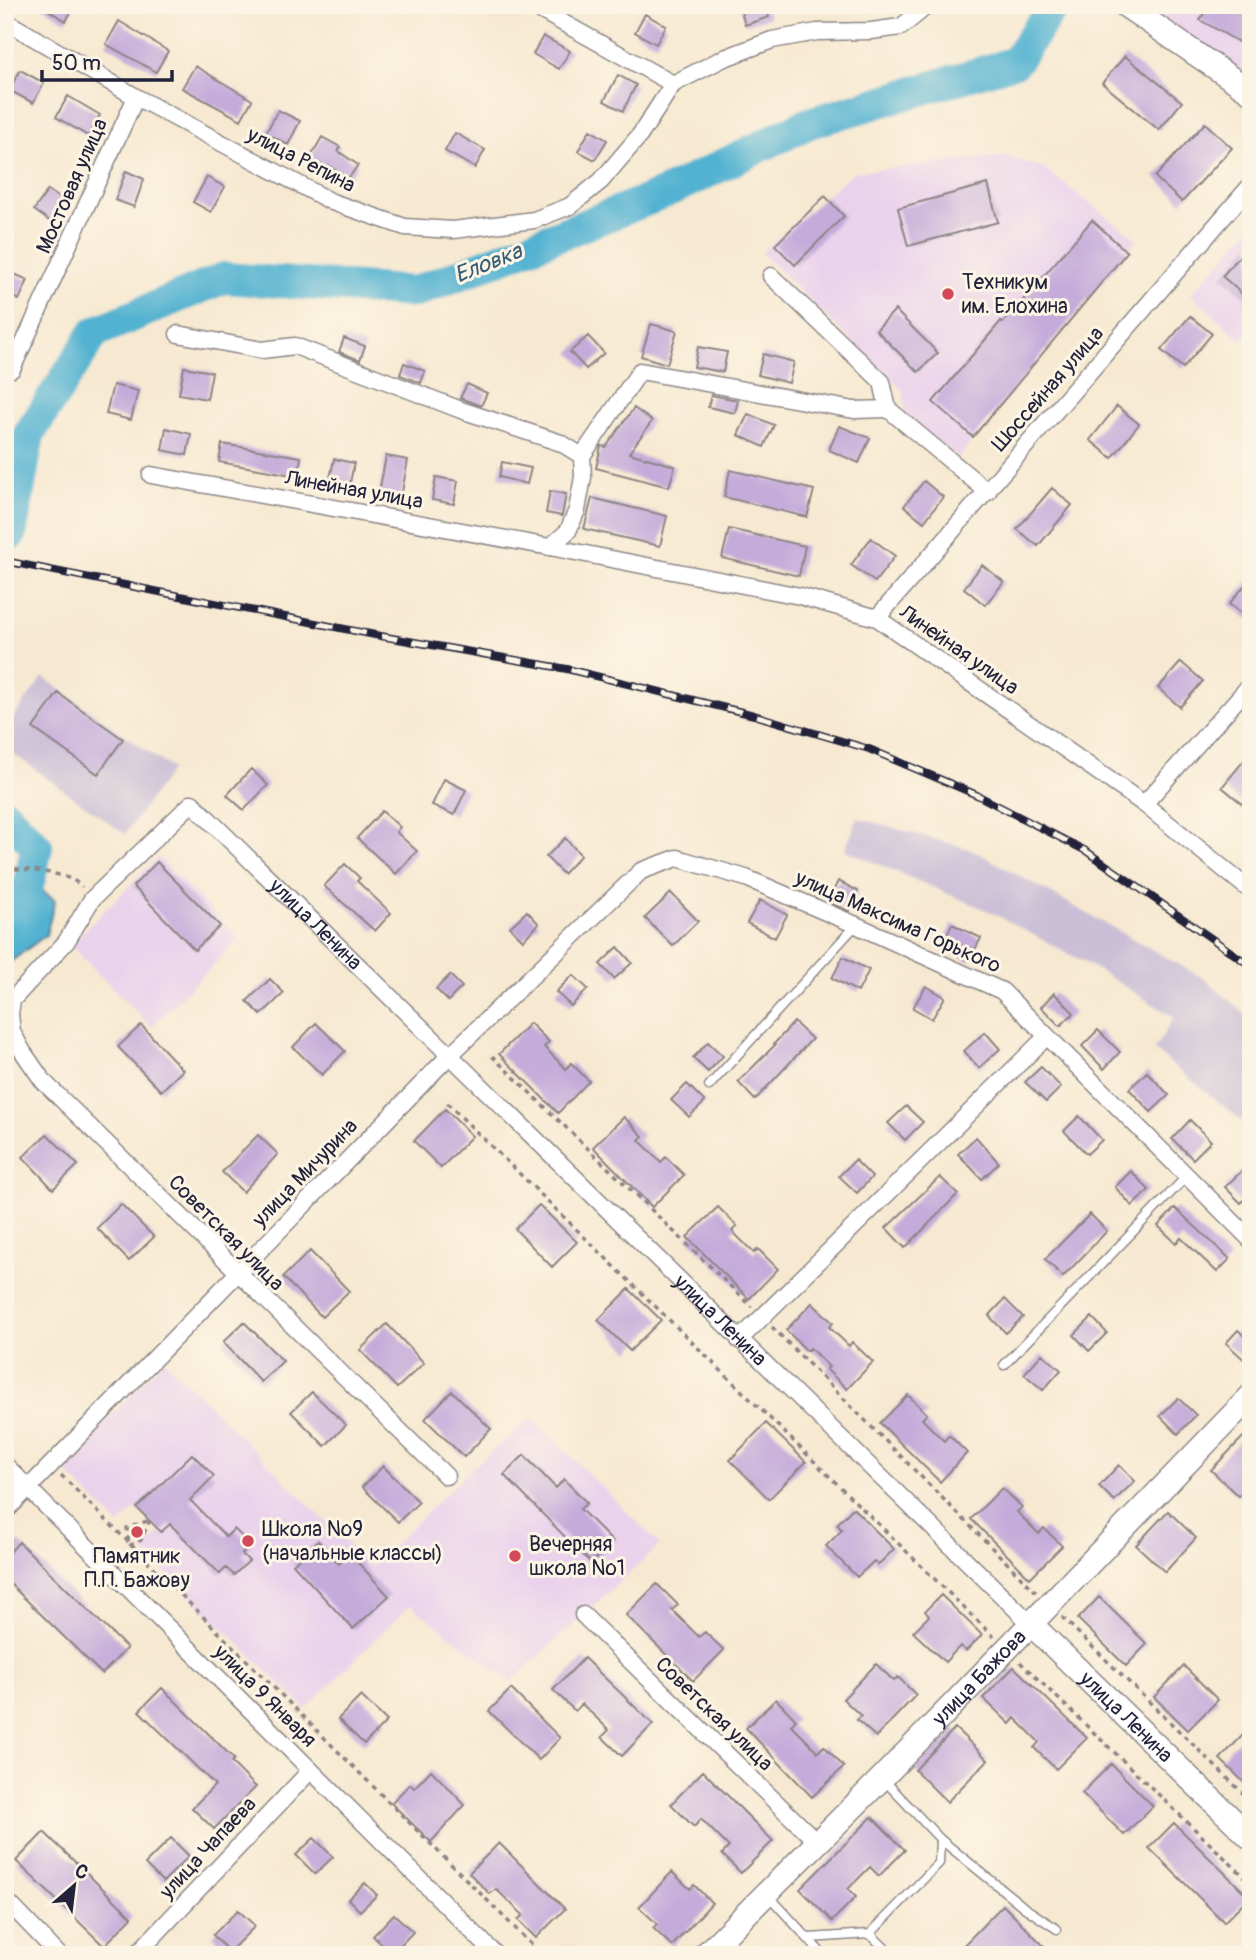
<svg xmlns="http://www.w3.org/2000/svg" width="1256" height="1960" viewBox="0 0 1256 1960" font-family="Pangolin,sans-serif">
  <rect width="100%" height="100%" fill="#fcf5e5"/>
  <filter id="ink" filterUnits="userSpaceOnUse"><feTurbulence type="fractalNoise" baseFrequency=".0143" numOctaves="2"/><feDisplacementMap in="SourceGraphic" scale="14" xChannelSelector="R" yChannelSelector="G"/><feConvolveMatrix kernelMatrix="1 2 1 2 8 2 1 2 1" color-interpolation-filters="sRGB"/></filter>
  <filter id="wash" filterUnits="userSpaceOnUse"><feTurbulence type="fractalNoise" baseFrequency=".00686" numOctaves="4" result="noise"/><feDisplacementMap in="SourceGraphic" scale="28" xChannelSelector="R" yChannelSelector="G"/><feGaussianBlur stdDeviation="1.57" result="paint"/><feColorMatrix in="noise" values="0 0 0 0 0 0 0 0 0 0 0 0 0 0 0 0 0 1.4 0 .05"/><feComposite in="paint" operator="in"/></filter>
  <g filter="url(#wash)">
    <rect width="100%" height="100%" fill="#f7e9d1"/>
    <path fill="#ead1ec" d="M1152,5H1251V75L1146,15Z
      M1007,156L1043,168L1137,239L959,457L905,416L903,391L761,253L853,172Z
      M1251,227V331L1242,341L1191,294Z
      M158,857L239,939L151,1027L70,945Z
      M164,1360L371,1567L470,1470L531,1417L660,1545L511,1682L410,1605L306,1709L142,1549L161,1533L150,1520L137,1508L119,1525L62,1468Z"/>
    <path fill="#cabfd6" d="M43,677L172,769L125,834L5,748V729Z
      M858,818L973,850L1203,978L1251,1019V1128L1154,1050L1174,1017L1093,967L991,912L845,850Z"/>
    <path fill="#52b2d1" stroke="#3a6a86" stroke-width="2" d="M29,881L55,900L46,935L5,966V886Z"/>
    <g fill="none" stroke-linecap="round" stroke-linejoin="round">
      <path stroke="#52b2d1" stroke-width="32" d="M11,534L29,434L95,332L224,278L415,292L665,193L809,123L1015,62L1054,5
        M5,814L37,847L19,924L5,933"/>
    </g>
    <g id="blocks">
      <path fill="#c5abda" d="M40,5H75L66,21Z
        M739,5H765L769,17L745,25Z
        M1209,5H1241L1251,11V49L1200,20Z
        M645,14L666,26L656,44L635,32Z
        M119,21L168,51L156,72L106,44Z
        M543,36L570,51L559,69L533,54Z
        M1125,56L1182,102L1159,130L1102,83Z
        M195,66L252,100L241,120L182,88Z
        M20,70L44,83L33,103L9,90Z
        M618,75L636,85L623,111L604,101Z
        M68,96L100,115L88,136L56,117Z
        M278,110L300,121L288,145L266,133Z
        M1205,123L1232,148L1182,202L1155,177Z
        M590,130L607,140L595,160L578,151Z
        M455,133L485,150L475,168L445,151Z
        M322,137L340,147L338,151L358,165L348,179L329,166L327,169L310,158Z
        M126,171L144,179L134,207L115,200Z
        M207,177L225,187L211,212L193,202Z
        M988,184L998,222L908,246L898,208Z
        M48,190L68,204L54,224L34,210Z
        M825,196L844,216L795,265L775,245Z
        M1092,220L1127,252L973,437L933,402L1001,321L1003,323Z
        M1251,244V302L1222,276Z
        M5,270L28,280L19,300L5,293Z
        M895,310L938,353L918,372L876,330Z
        M1190,316L1212,334L1183,368L1161,350Z
        M651,324L677,331L667,364L641,356Z
        M588,336L604,353L586,369L570,352Z
        M344,338L365,346L360,360L339,352Z
        M698,347L727,352L723,372L694,367Z
        M763,354L794,362L789,383L758,375Z
        M404,363L425,371L421,383L400,375Z
        M184,367L212,372L207,399L179,394Z
        M467,384L487,393L481,406L460,398Z
        M113,385L138,391L131,420L106,414Z
        M711,395L738,400L735,413L708,407Z
        M1117,406L1139,424L1112,458L1090,440Z
        M634,408L652,421L629,453L675,466L669,487L596,468L601,446L606,447Z
        M748,414L774,425L764,447L738,435Z
        M839,426L870,438L859,463L829,450Z
        M166,428L191,434L187,455L162,450Z
        M222,444L301,457L298,476L219,462Z
        M386,456L408,460L401,497L379,492Z
        M334,459L354,463L349,488L329,484Z
        M502,462L531,468L527,484L499,477Z
        M730,470L814,490L807,517L724,497Z
        M436,477L458,481L454,504L432,500Z
        M924,481L943,497L924,522L904,506Z
        M1052,488L1072,505L1038,546L1017,529Z
        M550,491L566,494L562,516L546,513Z
        M592,498L667,516L660,546L584,529Z
        M729,529L805,546L799,576L722,558Z
        M871,538L895,556L875,582L851,565Z
        M982,565L1004,582L985,605L964,588Z
        M1251,578V621L1229,604Z
        M1181,662L1203,681L1180,707L1158,688Z
        M58,693L123,739L98,774L33,728Z
        M1251,752V811L1222,787Z
        M251,769L268,785L244,810L227,795Z
        M444,779L466,790L454,815L432,805Z
        M382,811L400,827L396,832L417,851L396,874L357,838Z
        M565,838L581,855L563,874L546,857Z
        M157,862L220,926L195,950L133,886Z
        M345,864L360,878L357,881L391,913L375,931L324,886Z
        M838,881L858,891L849,911L828,902Z
        M671,893L698,921L673,946L645,918Z
        M760,900L787,915L775,938L747,923Z
        M527,911L539,924L523,940L510,927Z
        M952,924L981,938L969,961L941,947Z
        M618,947L632,963L614,979L600,964Z
        M843,957L869,970L858,992L832,978Z
        M450,975L462,987L448,1001L436,989Z
        M573,975L588,989L571,1006L556,992Z
        M270,979L284,993L261,1015L247,1001Z
        M926,986L945,997L932,1019L913,1008Z
        M1054,993L1074,1013L1060,1026L1041,1007Z
        M794,1022L812,1039L755,1100L738,1082L775,1045L774,1044Z
        M316,1023L345,1051L322,1075L293,1047Z
        M530,1023L549,1042L544,1047L566,1069L571,1063L589,1081L558,1113L499,1054Z
        M141,1025L183,1070L161,1091L118,1047Z
        M1098,1030L1120,1052L1104,1069L1082,1046Z
        M985,1032L1000,1049L979,1068L964,1051Z
        M708,1042L723,1056L708,1072L693,1058Z
        M1041,1067L1061,1087L1046,1102L1025,1082Z
        M1147,1072L1169,1095L1151,1112L1129,1089Z
        M687,1084L705,1102L689,1117L671,1100Z
        M906,1106L923,1122L905,1140L888,1123Z
        M445,1109L472,1136L441,1168L414,1141Z
        M1079,1116L1102,1140L1087,1154L1064,1131Z
        M624,1117L643,1136L639,1140L661,1162L666,1157L684,1175L652,1207L593,1147Z
        M1190,1120L1211,1141L1193,1159L1172,1139Z
        M47,1134L78,1165L53,1189L23,1157Z
        M258,1135L278,1154L243,1192L222,1172Z
        M976,1137L999,1163L982,1179L958,1154Z
        M855,1160L872,1177L857,1193L839,1176Z
        M1251,1162V1194L1241,1203L1225,1187Z
        M1131,1171L1149,1190L1132,1206L1115,1187Z
        M940,1177L958,1194L905,1248L886,1228Z
        M121,1204L154,1237L129,1261L97,1228Z
        M539,1205L577,1242L552,1267L515,1229Z
        M718,1207L737,1226L732,1231L754,1253L758,1249L778,1269L749,1299L687,1237Z
        M1175,1208L1230,1259L1217,1272L1181,1238L1176,1243L1158,1226Z
        M1090,1214L1107,1231L1063,1277L1045,1259Z
        M310,1251L349,1291L322,1317L283,1277Z
        M629,1289L661,1320L630,1351L598,1320Z
        M1005,1299L1023,1317L1006,1333L989,1316Z
        M812,1303L833,1323L829,1327L849,1346L852,1342L873,1362L847,1389L826,1369L829,1367L810,1348L807,1351L786,1330Z
        M1092,1317L1107,1333L1089,1351L1074,1335Z
        M244,1322L283,1361L261,1382L223,1342Z
        M387,1324L424,1363L397,1388L360,1350Z
        M1238,1330L1251,1342V1366L1226,1343Z
        M1042,1354L1061,1370L1043,1390L1024,1374Z
        M452,1391L491,1429L464,1457L425,1419Z
        M312,1392L346,1425L325,1446L291,1412Z
        M908,1395L927,1414L922,1419L944,1441L949,1435L967,1453L940,1482L880,1423Z
        M1178,1398L1196,1415L1178,1434L1160,1416Z
        M766,1423L806,1462L769,1499L730,1460Z
        M1251,1429V1482L1238,1496L1211,1470Z
        M192,1454L214,1476L190,1500L226,1537L234,1529L251,1545L242,1554L249,1561L234,1575L226,1568L220,1574L170,1524L161,1532L137,1508Z
        M524,1455L556,1488L564,1479L587,1503L580,1509L613,1542L591,1563L504,1475Z
        M1119,1465L1135,1481L1114,1501L1099,1486Z
        M383,1466L419,1502L398,1522L362,1487Z
        M1002,1488L1022,1507L1017,1512L1039,1534L1044,1528L1062,1546L1030,1578L971,1519Z
        M853,1508L894,1549L878,1565L874,1561L857,1577L826,1546L842,1530L837,1524Z
        M1168,1511L1196,1538L1165,1572L1136,1545Z
        M318,1541L339,1564L350,1554L389,1596L353,1629L293,1564Z
        M19,1542L127,1648L102,1674L5,1579V1557Z
        M657,1584L678,1605L672,1610L699,1637L705,1632L724,1650L693,1681L626,1615Z
        M941,1595L982,1635L966,1651L960,1646L945,1662L913,1632L929,1616L925,1611Z
        M1099,1597L1147,1644L1126,1666L1078,1619Z
        M584,1658L653,1724L622,1756L602,1737L609,1730L582,1704L575,1711L553,1690Z
        M876,1664L894,1681L898,1677L916,1695L876,1737L857,1720L861,1716L843,1699Z
        M1184,1666L1218,1700L1188,1730L1154,1697Z
        M1014,1667L1087,1738L1056,1769L1034,1748L1039,1742L1015,1718L1010,1724L983,1698Z
        M162,1688L234,1759L231,1762L256,1787L214,1829L192,1808L215,1785L139,1711Z
        M511,1689L560,1738L539,1760L489,1711Z
        M361,1696L387,1721L364,1744L338,1719Z
        M776,1699L796,1720L791,1725L818,1752L824,1746L844,1767L812,1797L746,1728Z
        M955,1728L988,1760L947,1802L915,1770Z
        M1243,1735L1251,1743V1789L1220,1759Z
        M1111,1764L1153,1806L1124,1835L1082,1793Z
        M431,1770L465,1805L431,1842L391,1803L410,1784L414,1788Z
        M703,1771L773,1841L741,1873L722,1854L729,1847L701,1819L694,1827L671,1804Z
        M872,1817L905,1850L879,1876L870,1867L848,1889L856,1897L832,1921L800,1889Z
        M1174,1823L1249,1897L1224,1922L1149,1848Z
        M44,1832L132,1917L104,1946L16,1861Z
        M171,1838L189,1856L163,1882L145,1864Z
        M314,1838L333,1857L315,1874L296,1855Z
        M499,1843L565,1909L536,1938L518,1920L523,1915L496,1889L490,1894L469,1873Z
        M672,1872L690,1889L694,1885L712,1903L672,1946L653,1928L657,1924L639,1907Z
        M365,1883L377,1895L360,1911L348,1899Z
        M1003,1905L1053,1955H954Z
        M238,1910L255,1926L229,1952L213,1935Z
        M394,1914L413,1932L392,1954L373,1936Z"/>
    </g>
  </g>
  <g filter="url(#ink)">
    <use href="#blocks" fill-opacity="0" stroke="#8c8686" stroke-width="2"/>
    <g fill="none" stroke-linecap="round" stroke-linejoin="round">
      <g stroke="#8c8686" stroke-width="11">
        <path id="lane" d="M709,1086L856,925
          M1004,1365L1186,1177
          M940,1839L1025,1908L1057,1929
          M769,1896L823,1955
          M870,1934L892,1955
          M809,1938L870,1934L939,1863L940,1839L884,1780"/>
      </g>
      <g stroke="#8c8686" stroke-width="19">
        <g id="street">
          <path d="M531,5L673,84"/>
          <path d="M5,21L136,97L332,202L405,227L453,230L534,220L570,206L601,181L640,135L673,84"/>
          <path d="M673,84L722,59L772,40L817,32L871,31L901,27L928,5"/>
          <path d="M771,276L882,382L888,409L988,492"/>
          <path d="M178,334L262,350L295,346L461,410L561,443L582,456"/>
          <path d="M12,369L136,97"/>
          <path d="M151,475L550,547L800,596L877,618L1144,804L1251,891"/>
          <path d="M550,547L568,531L577,510L583,477L582,456L640,371L854,410L888,409"/>
          <path d="M877,618L1251,185"/>
          <path d="M1144,804L1251,684"/>
          <path d="M739,1340L1046,1037"/>
          <path d="M5,1465L496,1955"/>
          <path id="s1" d="M446,1476L43,1081L23,1052L12,1032L10,1014L12,1000L66,942L92,899L192,803L1031,1624"/>
          <path d="M5,1512L450,1055L641,871L677,858L746,878L856,925L1002,991L1251,1240"/>
          <path d="M583,1615L817,1842"/>
          <path d="M5,1899L59,1955"/>
          <path d="M136,1955L310,1771"/>
        </g>
      </g>
      <g stroke="#8c8686" stroke-width="26">
        <g id="secondary">
          <path d="M1125,5L1251,92"/>
          <path id="s2" d="M1031,1624L1251,1838"/>
          <path id="s3" d="M705,1955L882,1778L1251,1396"/>
        </g>
      </g>
      <path stroke="#8c8686" stroke-width="3.5" stroke-dasharray="5 5" stroke-linecap="butt" d="M5,868C26,870 68,871 82,887
        M492,1056L752,1307
        M447,1103L994,1637
        M772,1327L1036,1592
        M61,1475L542,1955
        M150,1520L141,1540L129,1546L127,1528Z
        M1062,1617L1251,1801
        M1020,1662L1251,1883"/>
      <use href="#lane" stroke="#fff" stroke-width="8"/>
      <use href="#street" stroke="#fff" stroke-width="16"/>
      <use href="#secondary" stroke="#fff" stroke-width="23"/>
      <g stroke="#22223b" stroke-width="8">
        <path id="rail" d="M5,561L375,635L567,669L754,715L869,749L977,795L1086,851L1251,966"/>
      </g>
      <use href="#rail" stroke="#fcf5e5" stroke-width="5" stroke-dasharray="16" stroke-linecap="butt"/>
    </g>
  </g>
  <g fill="#d1495b" stroke="#fcf5e5" stroke-width="2.5">
    <circle cx="948" cy="294" r="7"/>
    <circle cx="137" cy="1532" r="7"/>
    <circle cx="248" cy="1541" r="7"/>
    <circle cx="515" cy="1556" r="7"/>
  </g>
  <g text-anchor="middle" dominant-baseline="central" stroke-width="6" stroke-linejoin="round" paint-order="stroke">
    <g font-size="21" fill="#22223b" stroke="#fcf5e5">
      <text transform="translate(301 160) rotate(27)">улица Репина</text>
      <text transform="translate(72 186) rotate(-66)">Мостовая улица</text>
      <text transform="translate(1048 389) rotate(-49)">Шоссейная улица</text>
      <text transform="translate(354 490) rotate(10)">Линейная улица</text>
      <text transform="translate(959 650) rotate(35)">Линейная улица</text>
      <text transform="translate(898 922) rotate(24)">улица Максима Горького</text>
      <text stroke="none"><textPath href="#s1" startOffset="1096">улица Ленина</textPath></text>
      <text transform="translate(305 1173) rotate(-46)">улица Мичурина</text>
      <text transform="translate(226 1233) rotate(45)">Советская улица</text>
      <text stroke="none"><textPath href="#s1" startOffset="1662">улица Ленина</textPath></text>
      <text stroke="none"><textPath href="#s3" startOffset="390">улица Бажова</textPath></text>
      <text transform="translate(265 1696) rotate(45)">улица 9 Января</text>
      <text transform="translate(714 1714) rotate(44)">Советская улица</text>
      <text stroke="none"><textPath href="#s2" startOffset="133">улица Ленина</textPath></text>
      <text transform="translate(208 1848) rotate(-47)">улица Чапаева</text>
    </g>
    <g font-size="21" fill="#22223b" stroke="#fcf5e5" text-anchor="start">
      <text x="962" y="282">Техникум<tspan x="962" dy="24">им. Елохина</tspan></text>
      <text x="262" y="1529">Школа №9<tspan x="262" dy="24">(начальные классы)</tspan></text>
      <text x="529" y="1544">Вечерняя<tspan x="529" dy="24">школа №1</tspan></text>
      <text x="137" y="1556" text-anchor="middle">Памятник<tspan x="137" dy="24">П.П. Бажову</tspan></text>
    </g>
    <g font-size="23" font-style="italic" fill="#355c77" stroke="#fcf5e5">
      <text transform="translate(488 263) rotate(-22)">Еловка</text>
    </g>
  </g>
  <rect width="1256" height="1960" fill="none" stroke="#fcf5e5" stroke-width="28"/>
  <g transform="translate(74 1886) rotate(28)" stroke="#fcf5e5" stroke-width="5" paint-order="stroke">
  <path d="M0-5L12 26L0 18L-12 26Z" fill="#22223b"/>
  <text y="-10" font-size="19" font-weight="bold" text-anchor="middle" fill="#22223b">С</text>
  </g>
  <path d="M42 70v10h130v-10" fill="none" stroke="#22223b" stroke-width="3.5"/>
  <text x="52" y="70" font-size="21" fill="#22223b" stroke="#fcf5e5" stroke-width="5" paint-order="stroke">50 m</text>
</svg>
